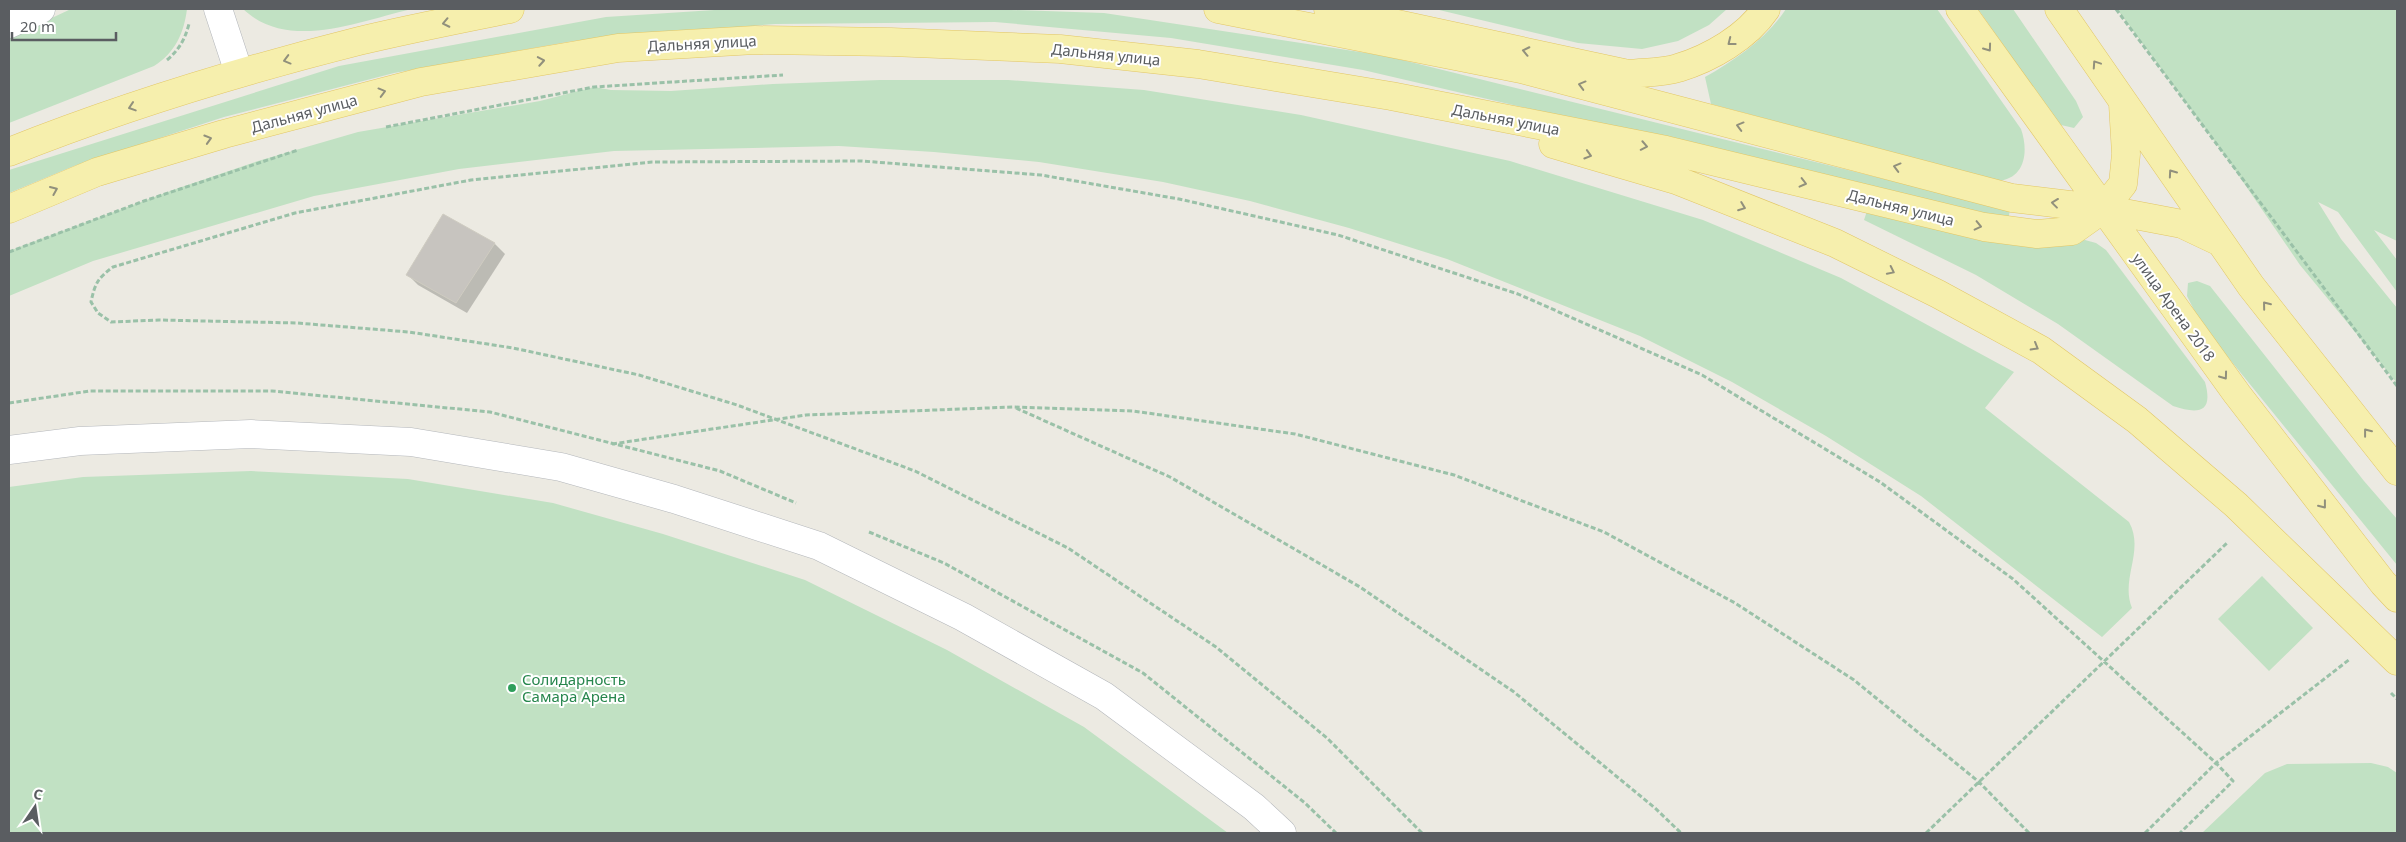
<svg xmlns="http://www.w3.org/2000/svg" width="2406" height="842" viewBox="0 0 2406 842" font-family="'Noto Sans',sans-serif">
  <rect width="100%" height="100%" fill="#eceae2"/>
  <path fill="#c1e1c3" d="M71,9H187C184,33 175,53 154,66L9,123V38Z
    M243,9H412C359,21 289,52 243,9Z
    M730,9H982L1104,13L1386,56L2010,210L2006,230L1690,146L1363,70L1171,38L995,22L775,24L573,41L394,73L224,117L74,166L9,193V170L339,66L606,17Z
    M1435,9H1727L1709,25L1678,41L1642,49L1578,43Z
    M1786,9H1937L2021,129C2029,152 2025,179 1997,181L1711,104L1705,77C1735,60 1767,38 1786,9Z
    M1978,9H2013L2076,101L2083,117L2074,128L2061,125L2045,105Z
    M2117,9H2397V241L2374,230L2397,260V292L2338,212L2318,202L2341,239L2397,308V383L2300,265L2226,157Z
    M880,80H1008L1144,90L1301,115L1510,161L1703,220L1841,278L2014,372L1985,408L2129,522C2145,551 2120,579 2132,608L2102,637L1921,496L1826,436L1732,382L1640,336L1447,259L1349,228L1250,201L1163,182L1039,162L934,152L839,146L614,151L459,169L314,196L93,261L9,296V251L173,190L258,161L358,132L540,101L594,87L611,90L671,91L773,84Z
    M1868,208L2049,244L2085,240L2096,243L2106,250L2205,382C2214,414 2197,414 2173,406L2058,324L1976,275L1864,220Z
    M2197,281L2210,286L2364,481L2397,519V565L2201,324L2187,296L2188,283Z
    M251,471L408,479L553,503L663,534L805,580L947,650L1084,727L1228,833H9V487L83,477Z
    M2262,576L2313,628L2269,671L2218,619Z
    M2371,763L2388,767L2397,773V833H2202L2265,773L2287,764Z"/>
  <path fill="#0003" d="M495,244L505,254L467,313L418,285L407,274Z"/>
  <path fill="#c7c4bf" stroke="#cfccc1" d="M443,214L495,243L456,303L406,275Z"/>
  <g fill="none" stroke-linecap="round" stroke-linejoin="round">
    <g stroke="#b4b7bb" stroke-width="29">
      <path id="minor" d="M218,9L239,73
        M9,24L41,9
        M9,450L80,441L251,434L411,442L561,467L674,499L819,546L963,617L1104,696L1254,807L1282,833"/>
    </g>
    <g stroke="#e2c665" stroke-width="29">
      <path id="major" d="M1218,9L1521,69L2012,198L2103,209L2182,224L2220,242
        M1328,9L1628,74C1644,72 1663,73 1678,68C1711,58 1747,37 1766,9
        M1960,9L2237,394L2383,583L2397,598
        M2059,9L2251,286L2397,471
        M1553,144L1676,180L1835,243L1938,294L2041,350L2137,420L2236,505L2397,661
        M9,152C122,107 240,71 359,41C409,29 460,19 510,9
        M9,209L97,172L224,134L421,82L618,48L755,40L891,42L1060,49L1198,64L1391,96L1666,150L1984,227L2037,234L2072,231L2103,209L2123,184L2126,154L2123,104"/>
    </g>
    <path stroke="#9ac1a8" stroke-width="3" stroke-dasharray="5 2.5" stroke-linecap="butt" d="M2116,9L2397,386
      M167,60C179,50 185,39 189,24
      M386,127L594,87L783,75
      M9,252L144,201L298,150
      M9,403L90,391H272L490,412L720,471L796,503
      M1016,408L1170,477L1360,587L1514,692L1655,808L1681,833
      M612,444L806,415L1013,407L1133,411L1295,434L1454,475L1604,532L1735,603L1854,680L1979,782L2029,833
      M869,532L944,563L1143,673L1305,803L1336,833
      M2391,693L2397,699
      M1422,833L1327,738L1216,647L1068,548L915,471L737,405L639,375L513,348L409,332L297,323L159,320L111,322L98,313L91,302C95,283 98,278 113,267L295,213L471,180L652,162L862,161L1041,175L1179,199L1338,235L1518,294L1702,375L1880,482L2013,579L2216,763L2233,781L2180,833
      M1926,833L2228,542
      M2145,833L2216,763L2350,659"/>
    <use href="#minor" stroke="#fff" stroke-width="28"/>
    <use href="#major" stroke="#f6efad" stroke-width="28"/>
  </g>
  <defs><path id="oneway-chevron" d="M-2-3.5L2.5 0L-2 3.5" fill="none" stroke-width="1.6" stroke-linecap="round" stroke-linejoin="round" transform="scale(1.25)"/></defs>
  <g stroke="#91907c">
    <use href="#oneway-chevron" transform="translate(446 23) rotate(168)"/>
    <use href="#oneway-chevron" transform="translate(1731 42) rotate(142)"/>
    <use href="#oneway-chevron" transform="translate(1988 48) rotate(54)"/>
    <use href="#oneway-chevron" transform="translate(1526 51) rotate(-168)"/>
    <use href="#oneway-chevron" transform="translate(287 60) rotate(165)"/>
    <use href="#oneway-chevron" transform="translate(541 61) rotate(-10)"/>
    <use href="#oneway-chevron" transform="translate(2096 64) rotate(-124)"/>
    <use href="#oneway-chevron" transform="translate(1582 85) rotate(-165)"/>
    <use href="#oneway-chevron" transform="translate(382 92) rotate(-15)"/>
    <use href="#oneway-chevron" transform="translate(132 107) rotate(162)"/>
    <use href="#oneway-chevron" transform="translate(1740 126) rotate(-165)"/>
    <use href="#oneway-chevron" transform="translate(208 139) rotate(-17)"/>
    <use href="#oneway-chevron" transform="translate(1644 146) rotate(11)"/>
    <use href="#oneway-chevron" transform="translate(1588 155) rotate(17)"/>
    <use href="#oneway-chevron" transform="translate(1897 167) rotate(-165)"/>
    <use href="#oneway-chevron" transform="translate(2172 173) rotate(-125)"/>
    <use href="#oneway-chevron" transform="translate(1803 183) rotate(14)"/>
    <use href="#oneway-chevron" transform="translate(54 190) rotate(-23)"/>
    <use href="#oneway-chevron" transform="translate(2055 203) rotate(-173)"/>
    <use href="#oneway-chevron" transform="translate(1742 207) rotate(21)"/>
    <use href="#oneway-chevron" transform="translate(1978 226) rotate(13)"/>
    <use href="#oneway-chevron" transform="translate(1891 271) rotate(26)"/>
    <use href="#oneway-chevron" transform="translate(2266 305) rotate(-129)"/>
    <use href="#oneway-chevron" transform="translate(2035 347) rotate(30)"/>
    <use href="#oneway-chevron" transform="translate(2224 376) rotate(54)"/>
    <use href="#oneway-chevron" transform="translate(2367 432) rotate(-128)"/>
    <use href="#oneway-chevron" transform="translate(2323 505) rotate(52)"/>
  </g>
  <circle fill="#2e9e5b" stroke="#fff" stroke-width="2" cx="512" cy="688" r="5"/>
  <g text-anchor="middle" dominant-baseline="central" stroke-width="4" stroke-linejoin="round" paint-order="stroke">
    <g font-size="15" fill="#5a5d61" stroke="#fff">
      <text transform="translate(702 43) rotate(-3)">Дальняя улица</text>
      <text transform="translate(1106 54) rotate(6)">Дальняя улица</text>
      <text transform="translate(304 113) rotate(-15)">Дальняя улица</text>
      <text transform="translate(1506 119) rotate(11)">Дальняя улица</text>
      <text transform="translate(1901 207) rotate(14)">Дальняя улица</text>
      <text transform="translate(2174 307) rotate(54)">улица Арена 2018</text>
    </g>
    <g font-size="15" fill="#27864d" stroke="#fff" text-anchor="start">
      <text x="522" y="679">Солидарность<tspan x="522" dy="17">Самара Арена</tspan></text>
    </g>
  </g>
  <rect width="2406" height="842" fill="none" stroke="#5a5d61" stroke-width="20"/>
  <g transform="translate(35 807) rotate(13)" stroke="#ffffff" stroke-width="4" paint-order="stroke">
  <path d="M0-4L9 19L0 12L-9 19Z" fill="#5a5d61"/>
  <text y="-8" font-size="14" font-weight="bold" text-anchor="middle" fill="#5a5d61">С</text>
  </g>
  <path d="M12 32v8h104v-8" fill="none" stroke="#5a5d61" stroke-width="2.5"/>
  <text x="20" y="32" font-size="15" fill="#5a5d61" stroke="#ffffff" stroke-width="4" paint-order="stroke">20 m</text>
</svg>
